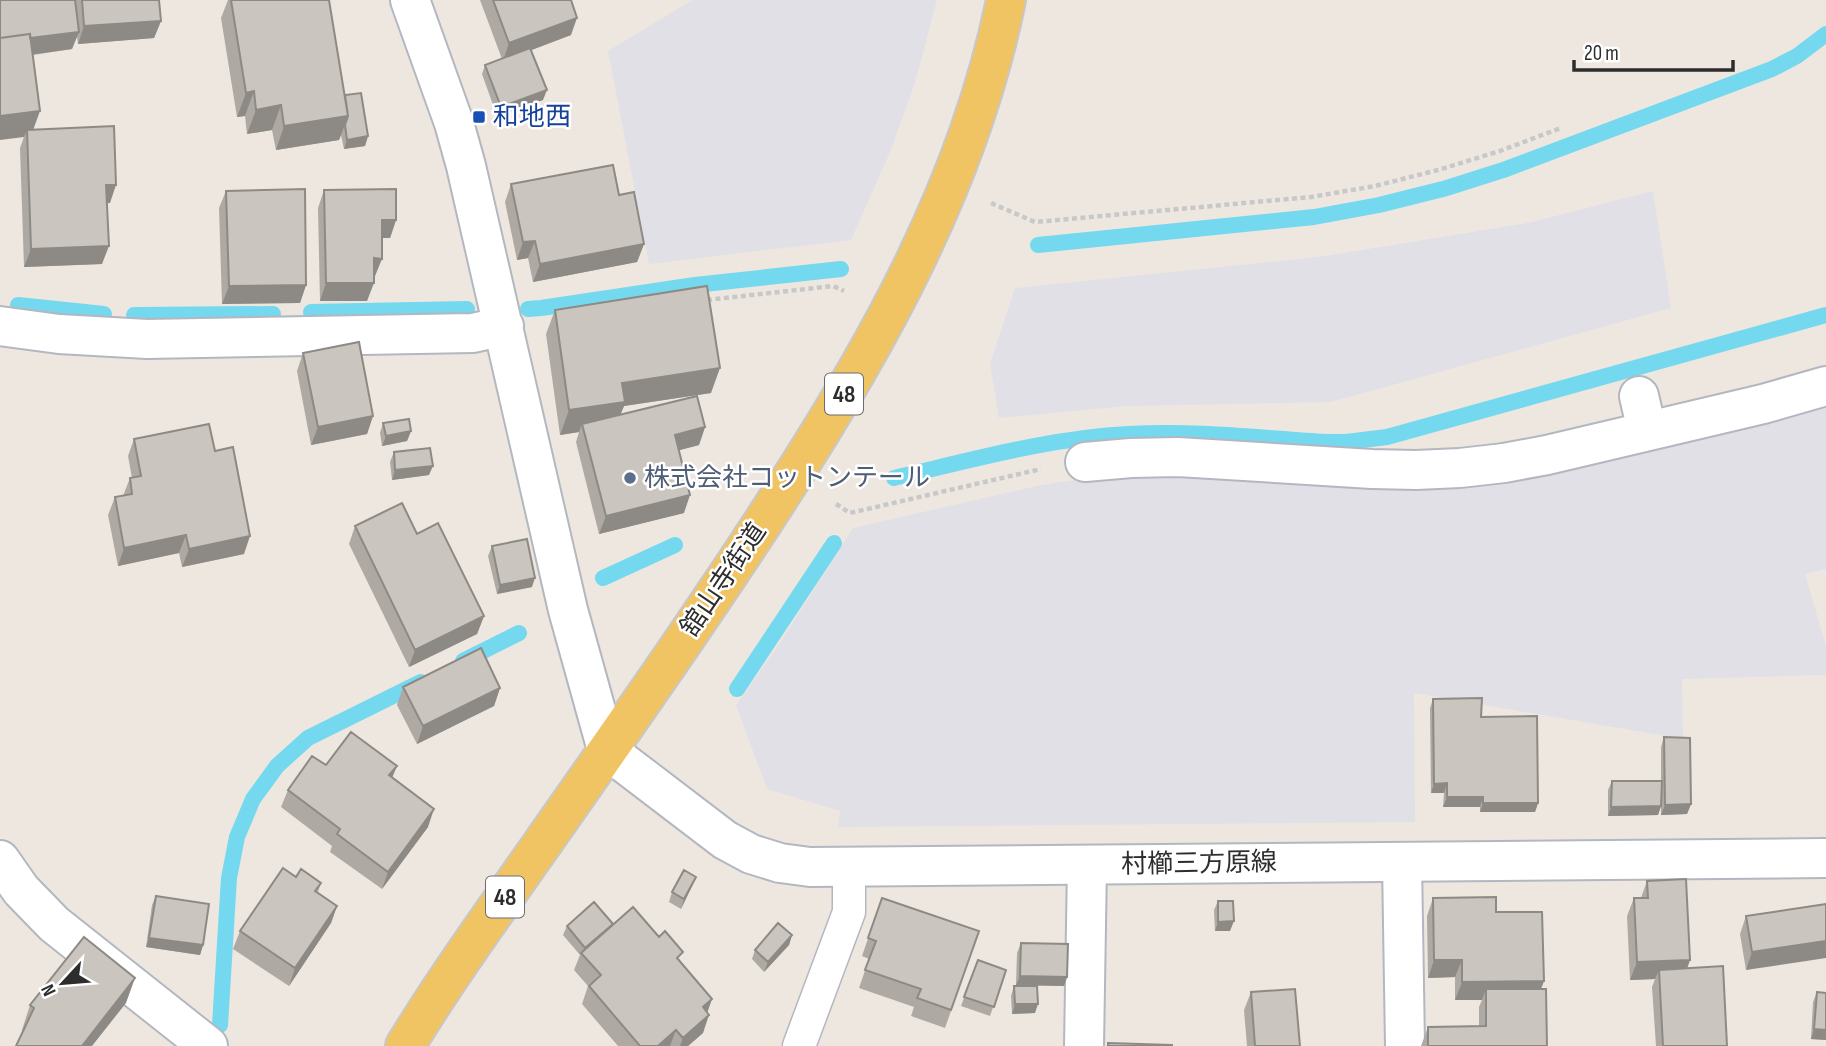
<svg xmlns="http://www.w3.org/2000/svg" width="1826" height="1046" viewBox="0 0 1826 1046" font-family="'Sofia Sans Condensed','Noto Sans JP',sans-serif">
  <rect width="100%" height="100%" fill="#eee7e0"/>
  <path fill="#e1e0e7" d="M692,0H937L915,83L890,152L851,240L649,264L608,51Z
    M1653,191L1671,308L1331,402L1127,406L999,418L990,364L1015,288L1319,257L1528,223Z
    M1826,402V569L1805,574L1826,646V675L1682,679L1683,739L1414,693L1415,822L838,827L840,811L767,789L736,705L777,647L853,528L1037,486L1087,478L1132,474L1371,485Z"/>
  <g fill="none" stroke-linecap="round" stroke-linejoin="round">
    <path stroke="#74d8ee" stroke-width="16" d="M1038,245L1314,217L1379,205L1443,189L1506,169L1772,69L1797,56L1826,34
      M18,305L104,314
      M528,309L541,308L695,285L841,269
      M311,312L467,309
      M134,315L273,314
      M894,478C972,460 1049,438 1129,434C1194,430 1260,438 1326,442H1346L1387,437L1826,315
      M603,578L675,545
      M463,661L519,633
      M737,689L834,543
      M220,1025L229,878L237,837L253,799L277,766L308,738L421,682"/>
    <g stroke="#b3b7c0" stroke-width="35">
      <path id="lane" d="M799,1046L849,912V867"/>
    </g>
    <g stroke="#b3b7c0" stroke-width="42">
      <path id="street" d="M410,0L454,123L466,166L568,610L607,750
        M0,326L59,334L147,339L473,333L504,326
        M1639,396L1647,431
        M1085,462L1131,458L1178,457L1372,469L1416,470L1460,468L1504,463L1547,455L1763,404L1826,386
        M0,860L21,890L54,924L208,1046
        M1402,862L1405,1046
        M1084,1046L1087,865"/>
    </g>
    <g stroke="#b3b7c0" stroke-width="42">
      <path id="secondary" d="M607,750L725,840L751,854L780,863L810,867L1826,858"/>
    </g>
    <g stroke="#c8c8c8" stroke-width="42">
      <path id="primary" d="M405,1046C447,977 495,911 542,844C621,731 701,618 776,502C877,347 969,183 1006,0"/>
    </g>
    <path stroke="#c8c8c8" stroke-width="4.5" stroke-dasharray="5 3.5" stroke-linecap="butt" d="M991,203L1035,222L1311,197L1375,186L1438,170L1500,151L1561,128
      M707,300L833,286L844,291
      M836,504L850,513L1041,469"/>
    <use href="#lane" stroke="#fff" stroke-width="32"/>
    <use href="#street" stroke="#fff" stroke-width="38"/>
    <use href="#secondary" stroke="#fff" stroke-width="38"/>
    <use href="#primary" stroke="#f0c363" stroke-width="38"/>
  </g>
  <path fill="#aea9a3" d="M0,0H159L161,21L154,38L78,44L77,36L72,49L33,55V130L110,203H107L102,264L24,267L20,148L24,137Z
    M228,0H231L345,95L368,136L365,146L344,149L341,135L339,140L276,150L272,130L247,134L245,116L237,117L221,18Z
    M480,0H571V35L531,50L543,100L497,116L482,74L485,65L502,59Z
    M511,184L619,195L644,244L637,262L533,282L528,258L517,260L505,202Z
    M324,190L396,220L390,238H382L375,276H374L367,301H320L318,208Z
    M226,191L306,285L300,303L222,304L219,208Z
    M555,310L711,393L624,406L620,415L705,427L699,445L679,450L684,513L599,534L576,442L579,432L560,435L546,334Z
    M303,353L373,416L367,434L311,445L297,371Z
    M383,423L411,431L407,441L382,446L380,433Z
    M134,439L215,451L244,554L182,567L179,553L118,566L108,515L115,497L123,496L130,478H132L128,456Z
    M394,452L429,475L392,480L390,462Z
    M355,526L484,616L477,634L409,667L349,544Z
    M492,546L532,587L497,594L488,556Z
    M403,687L500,688L494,706L417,744L397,705Z
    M1433,699L1481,717L1538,803L1535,812H1480V807H1443L1444,793H1431L1430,708Z
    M1664,737L1691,804L1687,814L1661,815V806L1658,815L1608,816V790L1612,781H1661V747Z
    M326,765L392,777L428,827L382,889L330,852L332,846L281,807L288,790Z
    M296,877L321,883L318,892L337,906L331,923L289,986L233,949L240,931Z
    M696,877L692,886L681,909L669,902L672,892Z
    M1647,881L1687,968L1727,1046H1656L1652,987L1655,979L1630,980L1627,916L1634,898H1641Z
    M156,896L203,945L200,955L146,947L152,905Z
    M882,898L979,931L945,1028L911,1016L914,1007L859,988L869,959L862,956Z
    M1433,898L1496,912L1544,981L1541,989L1547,1046H1421L1428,1027L1479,1026V1007L1482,1000H1455V977L1428,978L1427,916Z
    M1218,901L1230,931H1215L1214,910Z
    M1826,904L1746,970L1740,934L1746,916Z
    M613,924L680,961L712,999L707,1012L703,1033L688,1046H618L582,1004L588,986L574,970L580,955L563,935L567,926Z
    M792,935L789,945L764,972L752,959L755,950Z
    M1021,943L1067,977L1064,986L1016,985L1017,953Z
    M978,960L1006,970L990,1016L961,1006Z
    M1014,986L1035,1013L1012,1014L1011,996Z
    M1251,992L1300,1046H1247L1244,1010Z
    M1817,992L1826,993V1040L1811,1039L1813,1002Z
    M126,1003L23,1031L22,1030L30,1005Z"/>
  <path fill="#8d8a85" d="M577,18L571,35L503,61L509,43Z
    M161,21L154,38L78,44L84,26Z
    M79,32L72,49L0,59V42Z
    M547,90L543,100L497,116L501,107Z
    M254,91L245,116L237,117L246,93Z
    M281,105L272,130L247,134L256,110Z
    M40,111L31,136L27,130L24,137L0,140V116Z
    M348,116L339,140L276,150L284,126Z
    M368,136L365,146L344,149L347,140Z
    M106,185H116L110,203H99Z
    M382,220H396L390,238H375Z
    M535,241L528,258L517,260L523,242Z
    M644,244L637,262L533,282L540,264Z
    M109,246L102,264L24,267L31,249Z
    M374,258L382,259L375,276H367Z
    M326,283H374L367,301H320Z
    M306,285L300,303L222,304L229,286Z
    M720,368L711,393L624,406L616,426L582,424L579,432L560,435L569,410L622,383Z
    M373,416L367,434L311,445L318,427Z
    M705,427L699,445L669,453L675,435Z
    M411,431L407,441L382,446L386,436Z
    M433,466L429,475L392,480L395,470Z
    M690,495L684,513L599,534L606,516Z
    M186,535L179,553L118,566L124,548Z
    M250,536L244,554L182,567L189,549Z
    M535,578L532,587L497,594L500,585Z
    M484,616L477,634L409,667L415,650Z
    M500,688L494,706L417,744L423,726Z
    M397,766L390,783L389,775Z
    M1447,783L1444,793H1431L1434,784Z
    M1447,797H1483L1480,807H1443Z
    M1483,803H1538L1535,812H1480Z
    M1691,804L1687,814L1661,815L1665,805Z
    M1661,806L1658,815L1608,816L1611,807Z
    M434,809L428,827L382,889L388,872Z
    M696,877L692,886L681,909L684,899Z
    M337,906L331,923L289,986L295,968Z
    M1234,921L1230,931H1215L1218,922Z
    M792,935L789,945L764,972L768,962Z
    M149,938L203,945L200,955L146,947Z
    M1826,941V958L1746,970L1752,952Z
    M1434,960H1462L1455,977L1428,978Z
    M1690,960L1684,978L1659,970L1655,979L1630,980L1637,962Z
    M1020,976L1067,977L1064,986L1016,985Z
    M135,978L126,1003L92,1046H82Z
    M1544,981L1537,999L1486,989L1482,1000H1455L1462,982Z
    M712,999L706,1016L703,1007Z
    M1015,1004H1038L1035,1013L1012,1014Z
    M709,1015L703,1033L688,1046H680L683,1038Z
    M1814,1029L1826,1030V1040L1811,1039Z
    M676,1030L670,1046H658Z"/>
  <path fill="#cac5be" stroke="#8d8a85" stroke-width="2" d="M0,0H75L79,32L30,38V34L0,38Z
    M82,0H159L161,21L84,26Z
    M231,0H329L348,116L284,126L281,105L256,110L254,91L246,93Z
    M493,0H571L577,18L509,43Z
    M30,34L40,111L0,116V38Z
    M530,48L547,90L501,107L485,65Z
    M361,93L368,136L347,140L345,125L348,116L345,95Z
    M114,126L116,185H106L109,246L31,249L27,130Z
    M613,165L619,195L634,192L644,244L540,264L535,241L523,242L511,184Z
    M305,189L306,285L229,286L226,191Z
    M396,189V220H382V259L374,258V283H326L324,190Z
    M707,286L720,368L622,383L625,402L569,410L555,310Z
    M359,342L373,416L318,427L303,353Z
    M697,396L705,427L675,435L690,495L606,516L582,424Z
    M409,419L411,431L386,436L383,423Z
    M209,424L215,451L233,447L250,536L189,549L186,535L124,548L115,497L132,494L130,478L141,476L134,439Z
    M430,448L433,466L395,470L394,452Z
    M402,503L417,534L438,523L484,616L415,650L355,526Z
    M527,539L535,578L500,585L492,546Z
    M481,648L500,688L423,726L403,687Z
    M1482,698L1481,717L1537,716L1538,803H1483V797H1447V783L1434,784L1433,699Z
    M351,732L397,766L389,775L434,809L388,872L337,834L340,829L288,790L312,756L326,765Z
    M1664,737L1690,738L1691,804L1665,805Z
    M1612,781H1662L1661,806L1611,807Z
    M283,868L296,877L301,869L321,883L315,891L337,906L295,968L240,931Z
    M684,870L696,877L684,899L672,892Z
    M1686,879L1690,960L1637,962L1634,898H1648L1647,881Z
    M156,896L209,904L203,945L149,938Z
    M1496,897V912H1542L1544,981L1462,982V960H1434L1433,898Z
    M882,898L979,931L951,1010L917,998L921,989L865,970L876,941L868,938Z
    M1218,901H1233L1234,921L1218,922Z
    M594,902L613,924L585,948L567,926Z
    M1826,904V941L1752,952L1746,916Z
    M633,907L659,937L665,931L683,952L677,958L712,999L703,1007L709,1015L683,1038L676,1030L658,1046H640L589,986L601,975L581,953Z
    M778,923L792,935L768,962L755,950Z
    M84,937L135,978L82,1046H16L34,1008L30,1005Z
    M1021,943L1068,944L1067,977L1020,976Z
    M978,960L1006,970L994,1007L964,997Z
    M1723,966L1727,1046H1663L1659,970Z
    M1014,986H1037L1038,1004H1015Z
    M1295,989L1300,1046H1255L1251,992Z
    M1486,989H1546L1547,1046H1428V1027L1486,1026Z
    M1817,992L1826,993V1030L1814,1029Z
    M1108,1043L1172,1045V1046H1108Z"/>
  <rect fill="#1a4fb4" stroke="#fff" stroke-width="2.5" x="472" y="110" width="14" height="14" rx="3.5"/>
  <circle fill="#5c6f8a" stroke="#fff" stroke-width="2.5" cx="630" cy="478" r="7"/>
  <g text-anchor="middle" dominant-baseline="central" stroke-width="5" stroke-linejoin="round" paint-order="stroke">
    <g fill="#fff" stroke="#6c6c6c" stroke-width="2">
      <rect x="825" y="373.5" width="38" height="41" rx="5"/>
      <rect x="486" y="876.5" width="38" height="41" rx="5"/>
    </g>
    <g font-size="24" font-weight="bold" fill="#2d2d2d">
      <text x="844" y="394">48</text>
      <text x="505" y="897">48</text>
    </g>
    <g font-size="26" fill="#164399" stroke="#fff" text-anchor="start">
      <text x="493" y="117">和地西</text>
    </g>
    <g font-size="26" fill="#4e5e75" stroke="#fff" text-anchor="start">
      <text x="644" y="478">株式会社コットンテール</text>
    </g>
    <g font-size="26" fill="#2d2d2d" stroke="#fff">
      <text transform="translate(724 580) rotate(-56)">舘山寺街道</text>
      <text transform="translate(1199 864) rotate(-1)">村櫛三方原線</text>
    </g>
  </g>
  <g transform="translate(63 983) rotate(244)" stroke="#ffffff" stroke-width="5" paint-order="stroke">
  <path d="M0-5L12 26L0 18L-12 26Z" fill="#2d2d2d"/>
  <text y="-10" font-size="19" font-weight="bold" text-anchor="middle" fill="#2d2d2d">N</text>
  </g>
  <path d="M1574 60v10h159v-10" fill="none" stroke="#2d2d2d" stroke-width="3.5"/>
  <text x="1584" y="60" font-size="21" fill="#2d2d2d" stroke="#ffffff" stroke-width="5" paint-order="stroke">20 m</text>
</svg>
